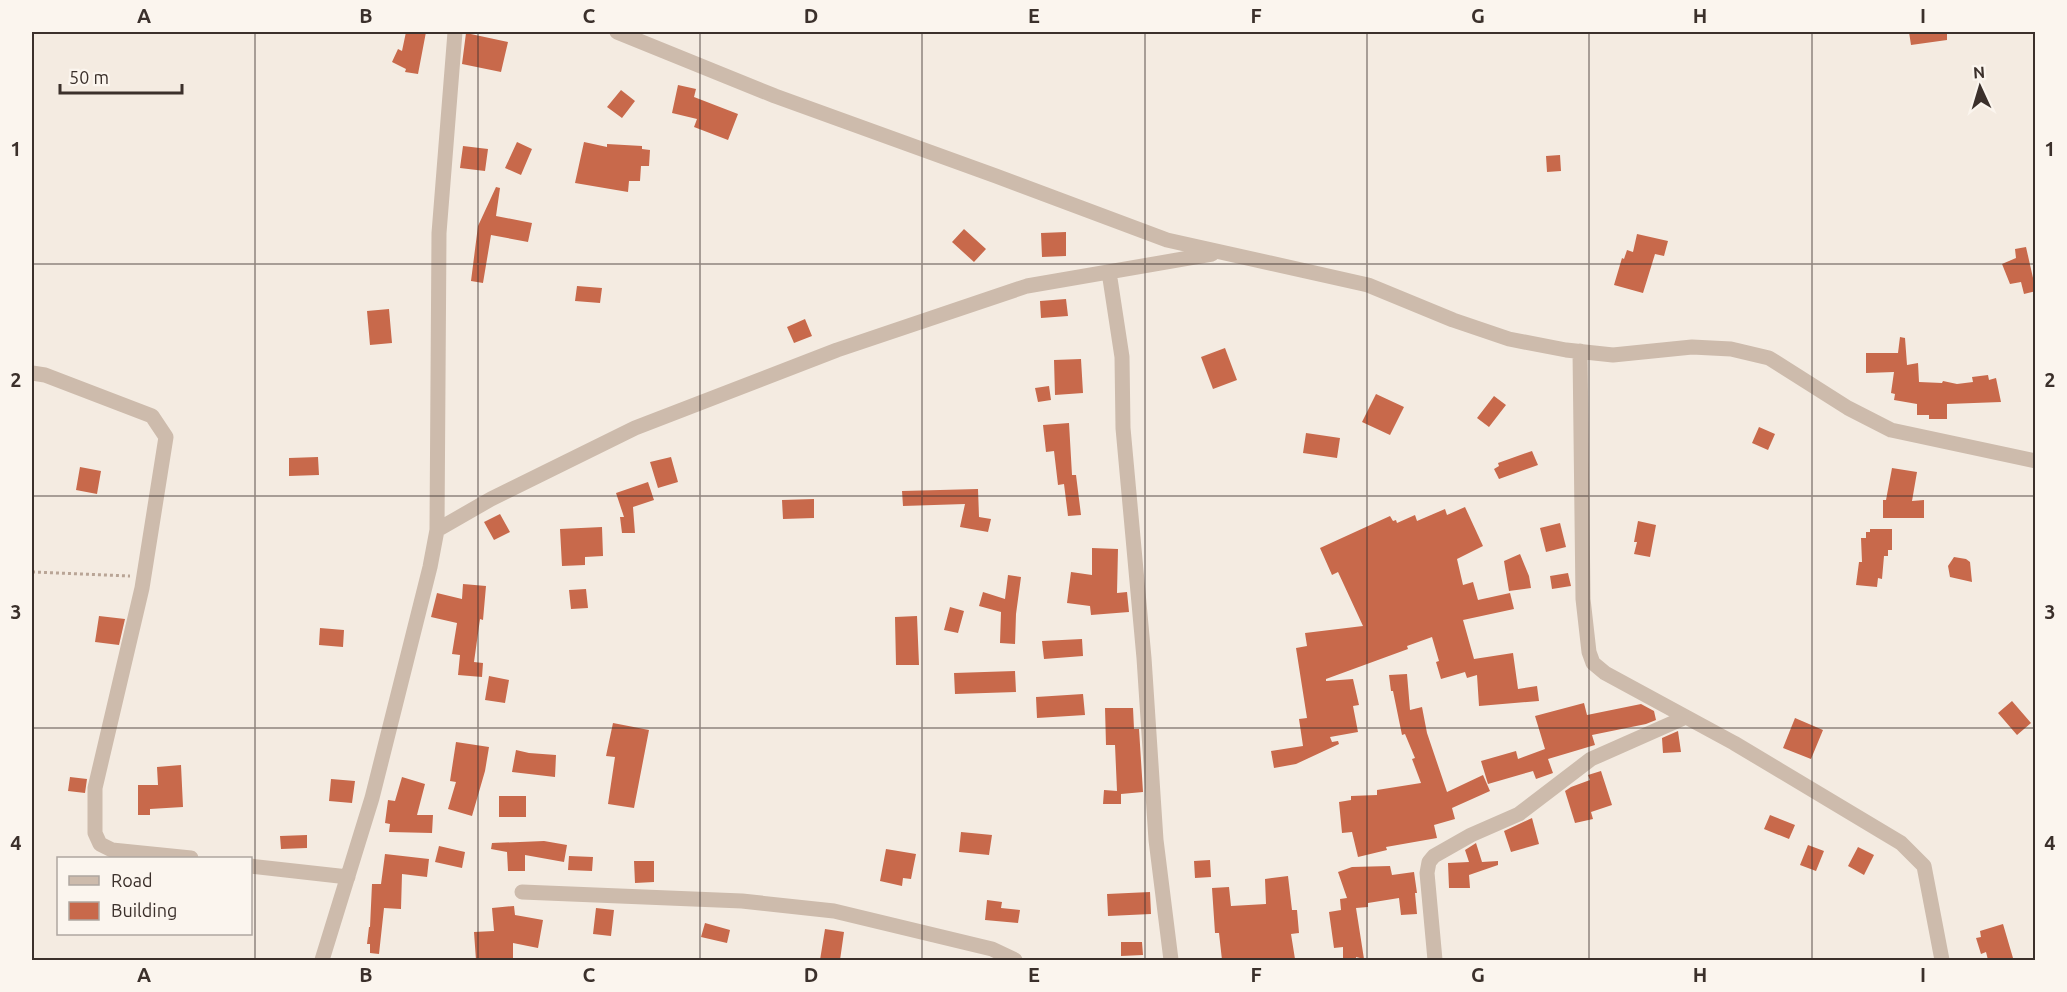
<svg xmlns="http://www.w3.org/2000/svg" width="2067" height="992" viewBox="0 0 2067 992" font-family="Ubuntu,sans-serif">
  <rect width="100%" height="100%" fill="#f4ebe1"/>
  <path fill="#c8694b" d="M406,32H426L418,74L405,72L406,69L392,62L398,49L402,51Z
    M1909,32H1947V40L1911,45Z
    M466,33L508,42L501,72L462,64Z
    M678,85L696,89L694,97L738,114L728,140L694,127L697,119L672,113Z
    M621,90L635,101L622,118L607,107Z
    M517,142L532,149L521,175L505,168Z
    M584,142L607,147V144L642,146V149L650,150L649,166H641L640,181H629L628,192L575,183Z
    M463,146L488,149L485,171L460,168Z
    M1560,155L1561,171L1547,172L1546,156Z
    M496,187L500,188L496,216L532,223L528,242L491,235L483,283L471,281L478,226Z
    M964,229L986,249L974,262L952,242Z
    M1066,232V256L1042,257L1041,233Z
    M1637,234L1668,241L1664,256L1655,254L1643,293L1614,285L1622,258L1624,259L1627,250L1633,252Z
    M2026,247L2036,291L2024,294L2021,282L2010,284L2002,264L2016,258L2015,249Z
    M577,286L602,288L600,303L575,301Z
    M1066,299L1068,316L1041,318L1040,301Z
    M389,309L392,343L370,345L367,311Z
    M805,319L812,336L794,343L787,327Z
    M1900,337L1905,338L1907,365L1918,363L1919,382L1942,383L1943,381L1957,384L1973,382L1972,377L1988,375L1989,380L1996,378L2001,402L1947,404V419H1929V415H1917V404L1894,400L1895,394L1891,393L1894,372L1866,373V353H1898Z
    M1225,348L1237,380L1213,389L1201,357Z
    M1081,359L1083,393L1055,395L1054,360Z
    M1049,386L1051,400L1038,402L1035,388Z
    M1376,394L1404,407L1390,435L1362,422Z
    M1494,396L1506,405L1489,427L1477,418Z
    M1069,423L1072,475H1076L1081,515L1068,516L1064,484L1058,485L1054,451L1046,452L1043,425Z
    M1759,427L1775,434L1768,450L1752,443Z
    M1306,433L1340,438L1337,458L1303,453Z
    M1532,451L1538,465L1499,479L1494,469L1499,466L1498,463Z
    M318,457L319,475L289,476V458Z
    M671,457L678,482L658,488L650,462Z
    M80,467L101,471L97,494L76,490Z
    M1892,468L1917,472L1912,501L1924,500V518H1883V500H1886Z
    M648,482L654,500L633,507L635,533H622L620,517H624L616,493Z
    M978,489L979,517L991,519L988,532L960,527L965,504L903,506L902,491Z
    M814,499V518L783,519L782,500Z
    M1465,507L1483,546L1457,559L1463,585L1473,582L1478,600L1510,593L1514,609L1463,620L1474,659L1513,653L1518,689L1537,686L1539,701L1479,706L1477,675L1467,678L1465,672L1441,679L1436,662L1439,661L1432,637L1407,646L1408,649L1326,679V681L1353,679L1359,705L1353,706L1358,732L1330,737L1332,742L1338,741L1339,744L1296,764L1274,768L1271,751L1303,746L1299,719L1307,718L1296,648L1307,646L1305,633L1363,626L1338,572L1332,575L1320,548L1390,516L1393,521L1396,520L1397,523L1415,515L1417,521L1445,509L1447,515Z
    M500,514L510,532L494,540L484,522Z
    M1638,521L1656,525L1650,557L1634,554L1637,542H1634Z
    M1560,523L1566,547L1546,552L1540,528Z
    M602,527L603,556L585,557V565L562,566L560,529Z
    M1870,529H1892V550H1888V556H1884L1882,579L1878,578L1877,587L1856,585L1859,562H1862L1861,538H1866V532H1870Z
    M1092,548L1118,549L1117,593L1127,592L1129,612L1091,615L1090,606L1067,603L1071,572L1092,575Z
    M1520,554L1529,576L1531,588L1509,591L1504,561Z
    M1954,557L1966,559L1970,562L1972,582L1950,577L1948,566Z
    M1568,573L1571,586L1552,589L1550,576Z
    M1008,575L1021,577L1016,614L1015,644L1000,643L1001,612L979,606L983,592L1005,599Z
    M463,584L486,586L483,620L480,619L474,662L483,663L482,677L458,675L460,655L452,654L457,623L431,617L437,593L462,599Z
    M586,589L588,608L571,609L569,590Z
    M950,607L964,611L958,633L944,630Z
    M99,616L125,619L119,645L95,642Z
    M917,616L919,665H896L895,617Z
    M320,628L344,630L343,647L319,645Z
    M1082,639L1083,656L1044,659L1042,641Z
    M1015,671L1016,692L955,694L954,673Z
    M1407,674L1410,710L1422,707L1427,733L1447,792L1483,775L1490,791L1452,808L1455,819L1434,825L1437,838L1386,847L1387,850L1358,857L1352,832L1342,833L1339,802L1351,800V796L1377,795V790L1421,783L1412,759L1415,758L1405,734L1402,735L1393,691H1391L1389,675Z
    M489,676L509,680L505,703L485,700Z
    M1083,694L1085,715L1037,718L1036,697Z
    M2012,701L2031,723L2017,735L1998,713Z
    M1584,703L1587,715L1641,704L1654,711L1656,720L1646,724L1592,735L1595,745L1548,759L1553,773L1536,779L1533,771L1488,784L1481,761L1516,751L1518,759L1545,749L1535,716Z
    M1105,708H1133L1134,729H1139L1143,792L1121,794V804H1103L1104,790L1117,791L1115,745H1106Z
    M1795,718L1823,730L1811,759L1783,748Z
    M613,723L649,730L634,808L608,804L615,757L606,756Z
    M1678,731L1681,752L1663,753L1662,738Z
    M456,742L489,747L485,771L472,816L448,809L456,782L450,781Z
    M516,750L529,753L556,755L555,777L512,772Z
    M181,765L183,807L150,809V815H138V785H158L157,767Z
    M1601,771L1612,805L1591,812L1593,819L1575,823L1565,791L1571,787L1590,780L1588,775Z
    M70,777L87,779L85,793L68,791Z
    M402,777L425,784L417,815H433L432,833L389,832L390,824L385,823L388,800L395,801Z
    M331,779L355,781L352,803L329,801Z
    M499,796H526V817H499Z
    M1770,815L1795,825L1789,839L1764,829Z
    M1532,818L1539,844L1511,852L1504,831Z
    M961,832L992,835L989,855L959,852Z
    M307,835V848L281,849L280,836Z
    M544,841L567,845L564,862L525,855V871H508L507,852L491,849L492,843Z
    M1476,843L1482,862L1498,861V865L1469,875L1470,888H1449L1448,863L1469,862L1465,850Z
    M1808,845L1824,851L1816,871L1800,865Z
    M439,846L465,852L462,868L435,862Z
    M1858,847L1874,855L1864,875L1848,866Z
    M886,849L916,854L911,879L903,878L902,886L880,881Z
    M385,854L429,859L427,877L402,874L401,909L384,908L379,954L370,953V944H367L369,927H370L372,884H381Z
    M569,856L593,857L592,871L568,870Z
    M1210,860L1211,877L1195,878L1194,861Z
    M634,861H654V882L635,883Z
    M1390,866L1392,875L1414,872L1417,893H1415L1417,914L1401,915L1399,898L1368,903V907L1356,908L1364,959L1356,957V960H1343V947L1334,948L1329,912L1341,910L1340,899L1347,898L1338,872L1352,867Z
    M1288,876L1292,910H1297L1299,933L1291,934L1295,959L1222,960L1219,933H1215L1212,888L1229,887L1231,906L1266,904L1265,879Z
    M1150,892L1151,914L1108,916L1107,894Z
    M987,900L1002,902L1001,908L1020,910L1018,923L985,920Z
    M514,906L515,915L543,920L538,948L513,943V960H476L474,932L494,931L492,908Z
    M596,908L614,910L611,936L593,934Z
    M705,923L730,930L727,943L701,937Z
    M2003,924L2013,958L2005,960H1988L1986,952L1981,954L1976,938L1981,937L1980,931Z
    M825,929L844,932L840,960H820Z
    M1121,942H1142L1143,955L1121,956Z"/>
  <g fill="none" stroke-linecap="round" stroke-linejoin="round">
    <path stroke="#b9a596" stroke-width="3" stroke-dasharray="3 3" stroke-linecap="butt" d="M32,572L130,576"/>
    <path stroke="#cdbbac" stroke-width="15" d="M617,32L775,96L996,176L1167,240L1368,285L1453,320L1509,339L1566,350L1613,355L1692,347L1731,349L1769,358L1848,408L1891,430L2036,461
      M1109,272L1122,357L1123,428L1144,658L1156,840L1171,960
      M1580,351L1583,599L1589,652L1593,663L1605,673L1734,743L1901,843L1924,866L1942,960
      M32,373L45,375L152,416L166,437L142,588L95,788V833L100,844L112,850L191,858
      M437,530L491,499L635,428L837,350L1027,286L1212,254
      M250,866L348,877
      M522,892L742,901L834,911L992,949L1015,960
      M322,960L372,798L430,567L437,530L439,233L455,32
      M1435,960L1427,873L1429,862L1434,856L1471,835L1519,814L1591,759L1686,717"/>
  </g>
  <path fill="none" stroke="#3b302b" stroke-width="1.5" stroke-opacity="0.55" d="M255,32V960M478,32V960M700,32V960M922,32V960M1145,32V960M1367,32V960M1589,32V960M1812,32V960M32,264H2036M32,496H2036M32,728H2036"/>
  <rect width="2067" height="992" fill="none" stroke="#fbf5ee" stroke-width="66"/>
  <rect x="57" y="857" width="195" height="78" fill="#fbf5ee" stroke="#aea6a0" stroke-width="1.5"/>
  <rect x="69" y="876" width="30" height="9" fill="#cdbbac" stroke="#aea6a0" stroke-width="1.5"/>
  <text x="111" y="887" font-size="18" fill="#3b302b">Road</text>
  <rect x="69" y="902" width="30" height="18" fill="#c8694b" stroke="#aea6a0" stroke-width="1.5"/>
  <text x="111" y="917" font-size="18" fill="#3b302b">Building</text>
  <g transform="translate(1980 87) rotate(356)" stroke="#fbf5ee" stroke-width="4.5" paint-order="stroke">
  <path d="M0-4.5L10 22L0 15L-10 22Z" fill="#3b302b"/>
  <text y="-9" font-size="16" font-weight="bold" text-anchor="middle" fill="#3b302b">N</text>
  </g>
  <path d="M60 84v9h122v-9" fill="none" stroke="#3b302b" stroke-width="3"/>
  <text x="69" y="84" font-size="18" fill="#3b302b" stroke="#fbf5ee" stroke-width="4.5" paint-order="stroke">50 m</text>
  <rect x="33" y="33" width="2001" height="926" fill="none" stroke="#3b302b" stroke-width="2"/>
  <g font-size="20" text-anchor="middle" font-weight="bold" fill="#3b302b">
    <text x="144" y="23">A</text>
    <text x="366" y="23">B</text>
    <text x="589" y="23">C</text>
    <text x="811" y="23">D</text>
    <text x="1034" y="23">E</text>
    <text x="1256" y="23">F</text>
    <text x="1478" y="23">G</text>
    <text x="1700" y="23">H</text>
    <text x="1923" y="23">I</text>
    <text x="16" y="156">1</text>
    <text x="2050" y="156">1</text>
    <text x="16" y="387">2</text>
    <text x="2050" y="387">2</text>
    <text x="16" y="619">3</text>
    <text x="2050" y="619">3</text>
    <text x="16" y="850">4</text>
    <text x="2050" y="850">4</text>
    <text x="144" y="982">A</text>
    <text x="366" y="982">B</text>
    <text x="589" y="982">C</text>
    <text x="811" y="982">D</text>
    <text x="1034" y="982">E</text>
    <text x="1256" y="982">F</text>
    <text x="1478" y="982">G</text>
    <text x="1700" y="982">H</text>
    <text x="1923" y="982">I</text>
  </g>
</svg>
